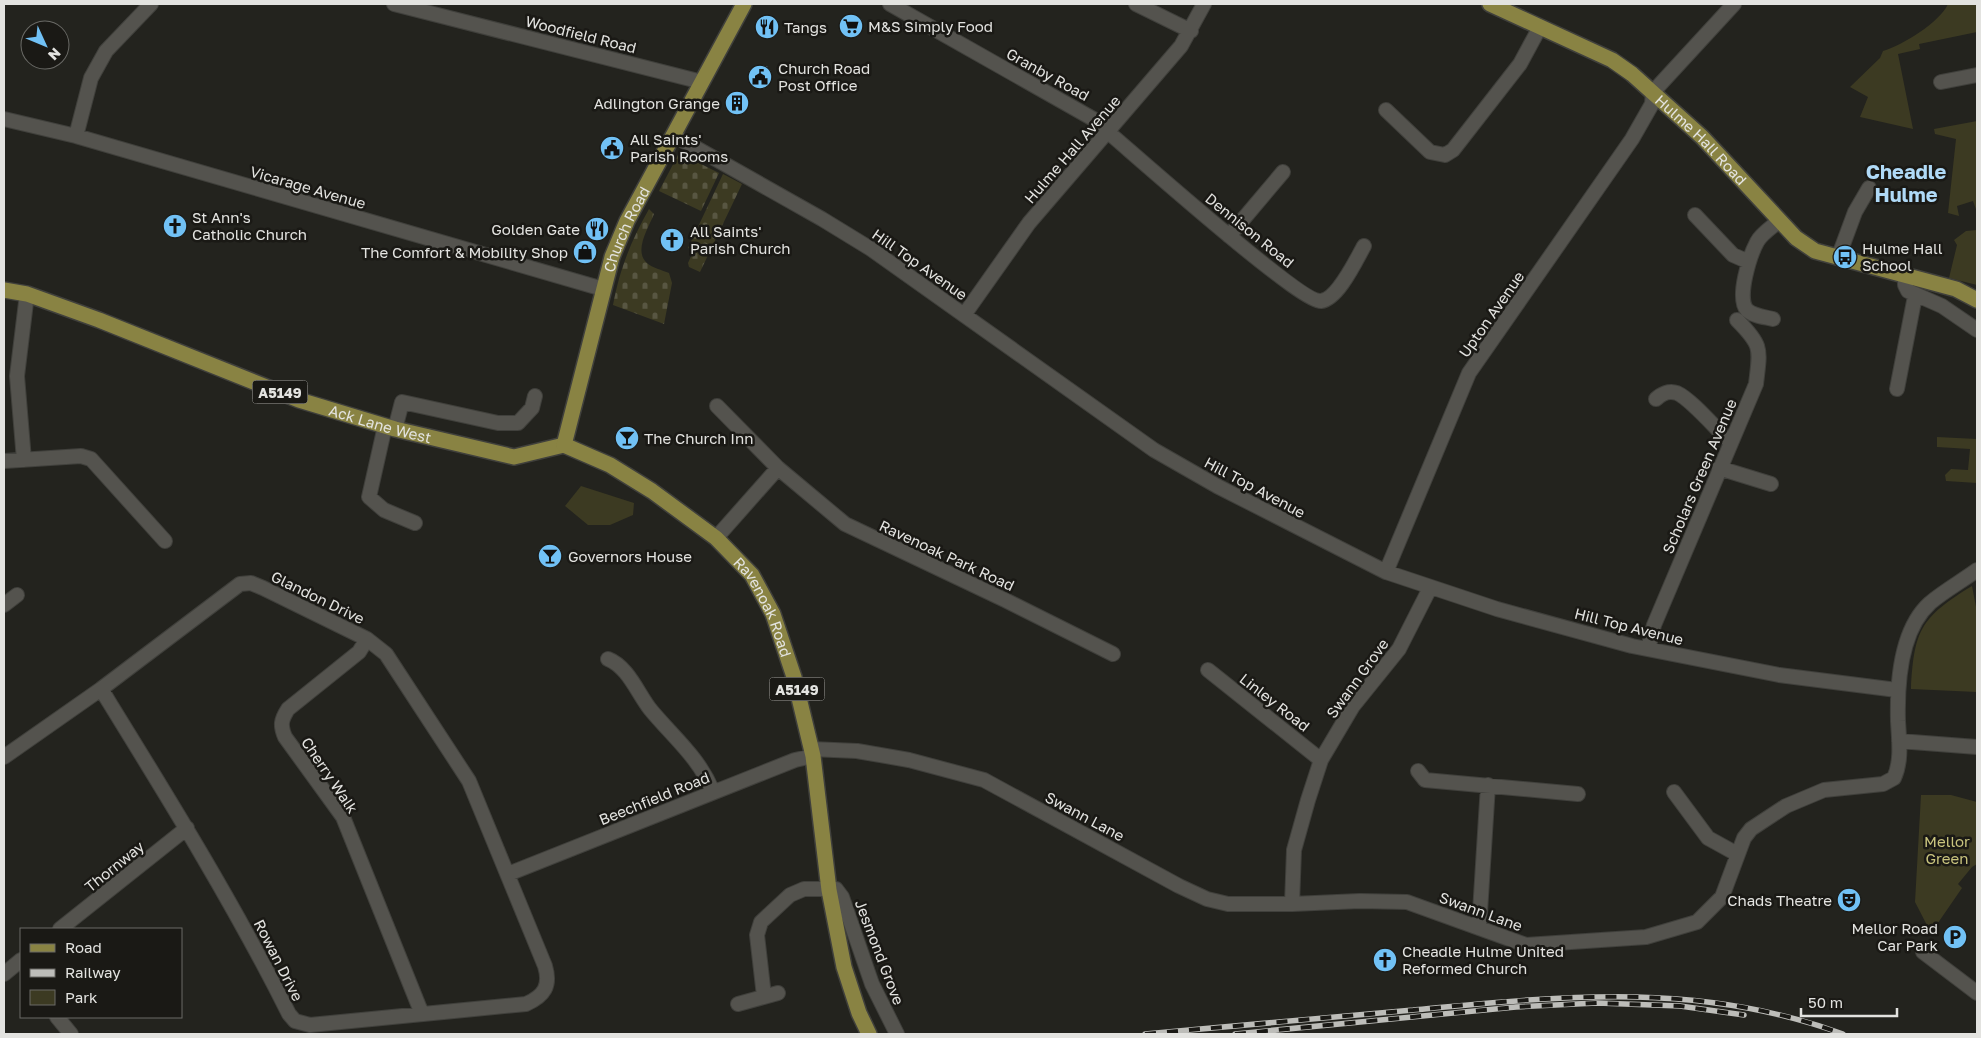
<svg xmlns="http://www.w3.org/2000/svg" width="1981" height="1038" viewBox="0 0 1981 1038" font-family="'Golos Text',sans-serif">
  <defs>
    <pattern id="cemetery-stones" width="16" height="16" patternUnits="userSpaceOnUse" patternTransform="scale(1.25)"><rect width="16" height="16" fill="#3c3a22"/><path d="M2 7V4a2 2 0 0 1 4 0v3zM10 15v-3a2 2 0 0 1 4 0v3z" fill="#585642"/></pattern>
  </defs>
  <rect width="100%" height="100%" fill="#23231e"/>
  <path fill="url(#cemetery-stones)" d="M679,153L719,173L701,211L659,191Z
    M723,174L742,184L700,272L689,267L688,263L694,250L688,248Z
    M649,209L654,214C649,227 633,251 647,263C652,268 662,270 669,273L672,283L664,324L613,305C620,268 631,241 649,209Z"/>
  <path fill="#3c3a22" d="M1948,4H1977V32L1919,44L1920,49L1898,54L1913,129L1860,117L1868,97L1850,87L1880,58L1883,51C1903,45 1940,22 1948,4Z
    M1977,121V212L1973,201L1957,206L1959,216L1948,213L1956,139L1935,134L1934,129Z
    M1977,230V285L1949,278L1957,245L1954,240L1966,231Z
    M1937,437L1977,439V483L1946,481L1945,475L1951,469L1968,470L1970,449L1937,447Z
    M581,486L634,503L633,515L610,525H588L565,506Z
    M1972,586L1977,612V692L1911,689C1914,630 1921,617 1972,586Z
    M1921,795H1951L1977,802V864L1972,867L1958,884L1962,888L1931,933L1915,902Z"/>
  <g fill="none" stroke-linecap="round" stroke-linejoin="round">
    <g stroke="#40403c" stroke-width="16">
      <path id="minor" d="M394,4L702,82
        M890,4L1111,129
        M1136,4L1191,31
        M1941,82L1977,75
        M1386,110L1430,152L1445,155L1453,150L1520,64L1540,27
        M4,119L76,136L603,289
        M1108,132C1134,154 1301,303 1321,301C1338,299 1356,260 1364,246
        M673,135L822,219L871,249L1154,450L1217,486L1386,572L1497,609L1632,646L1779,675L1897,690
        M76,136L91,78L106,51L151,4
        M1695,215L1733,255L1749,262
        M1229,236L1283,172
        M1838,258L1855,212L1869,188
        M1905,274V285L1908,291L1942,306L1977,330
        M964,315L1029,223L1181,46L1204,4
        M1773,319C1765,317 1753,316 1747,310C1736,298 1750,255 1757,242C1761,234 1772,227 1779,221
        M1897,389L1915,296
        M1656,399C1661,394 1669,390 1677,393C1691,399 1718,431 1730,442
        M717,406L778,468
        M385,426L369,497L384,510L415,523
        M395,429L402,402L498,423H518L532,408L535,396
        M24,460L17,376L27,294
        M4,461L81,456L91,459L165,541
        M1719,468L1771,484
        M716,538L778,468L845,524L1005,600L1113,654
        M1386,572L1469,373L1632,139L1652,104L1653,92L1734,4
        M4,605L17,595
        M367,639L359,652L288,709C281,720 280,725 285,737L343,817L422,1014
        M1648,649L1654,625L1756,384C1760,349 1763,346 1737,320
        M608,659C628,667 637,692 650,709C673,737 699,757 713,792
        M1208,670L1321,760
        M1899,741L1977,747
        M811,749L857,751L909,760L984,780L1179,886L1207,899L1228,904H1292L1360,901L1407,902L1526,945L1646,937L1697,922L1722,897L1744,838L1751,829L1786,806L1824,790L1883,784L1894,778C1902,761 1899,740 1898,721C1897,684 1900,630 1930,603C1944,591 1962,581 1977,570
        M4,757L101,689L240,584L251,583L263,588L367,639L386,654L469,781L545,966C551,986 544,996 526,1004L310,1025L295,1021L289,1014C233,902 167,796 101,689
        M1418,771L1425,780L1578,794
        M1674,792L1708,838L1737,854
        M508,874L795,760L813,756
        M1292,904L1294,850L1308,800L1321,760L1353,706L1399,649L1430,588
        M1479,928L1488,785
        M60,929L187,828
        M1923,952L1977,993
        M4,974L21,960
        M764,996L757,935L761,922L790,895L804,889H836L842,897L872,984L897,1034
        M738,1004L778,993
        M57,1017L71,1034"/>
    </g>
    <g stroke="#40403c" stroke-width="18">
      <g id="major">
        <path id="s1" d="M1490,4L1612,60L1632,74L1702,137L1796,238L1815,251L1956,289L1977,300"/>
        <path id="s2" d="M4,290L27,294L99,320L299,400L395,429L514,457L564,445"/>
        <path id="s3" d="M564,445L610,465L652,491L716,538L752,575L773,614L794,677L813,756L829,890L844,967L859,1013L869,1034"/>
        <path id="s4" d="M564,445L612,257L627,221L744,4"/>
      </g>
    </g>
    <use href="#minor" stroke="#54534e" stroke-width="14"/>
    <use href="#major" stroke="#898343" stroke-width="15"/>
    <g stroke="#bdbdb9" stroke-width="5.5">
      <path id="rail" d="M1145,1034C1235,1026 1324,1018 1413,1010C1562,996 1699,981 1843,1034
        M1235,1034L1516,1007L1597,1003L1680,1006L1744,1015"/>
    </g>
    <use href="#rail" stroke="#1a1915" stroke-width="4" stroke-dasharray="11" stroke-linecap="butt"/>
  </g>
  <defs>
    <g id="supermarket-disc" transform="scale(1.25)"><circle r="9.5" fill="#71c1f5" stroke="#1a1915"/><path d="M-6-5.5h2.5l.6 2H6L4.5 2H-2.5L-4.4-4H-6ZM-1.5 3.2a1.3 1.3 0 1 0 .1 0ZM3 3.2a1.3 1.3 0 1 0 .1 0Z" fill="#111"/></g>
    <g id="restaurant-disc" transform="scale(1.25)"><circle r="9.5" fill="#71c1f5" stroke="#1a1915"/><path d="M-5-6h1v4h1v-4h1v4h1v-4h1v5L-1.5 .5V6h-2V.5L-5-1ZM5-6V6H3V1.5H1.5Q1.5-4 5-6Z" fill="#111"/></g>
    <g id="civic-disc" transform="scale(1.25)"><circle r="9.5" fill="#71c1f5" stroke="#1a1915"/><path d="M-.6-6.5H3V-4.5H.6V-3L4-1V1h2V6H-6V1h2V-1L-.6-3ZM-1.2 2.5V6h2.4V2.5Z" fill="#111"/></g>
    <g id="building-disc" transform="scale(1.25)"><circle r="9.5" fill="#71c1f5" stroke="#1a1915"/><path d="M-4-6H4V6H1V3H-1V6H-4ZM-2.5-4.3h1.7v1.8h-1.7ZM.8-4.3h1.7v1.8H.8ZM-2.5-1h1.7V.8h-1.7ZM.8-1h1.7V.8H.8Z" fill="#111"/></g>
    <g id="church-disc" transform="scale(1.25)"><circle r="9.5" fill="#71c1f5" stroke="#1a1915"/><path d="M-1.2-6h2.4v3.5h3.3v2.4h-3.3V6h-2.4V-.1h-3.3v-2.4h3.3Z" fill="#111"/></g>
    <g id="shop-disc" transform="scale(1.25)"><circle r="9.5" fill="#71c1f5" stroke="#1a1915"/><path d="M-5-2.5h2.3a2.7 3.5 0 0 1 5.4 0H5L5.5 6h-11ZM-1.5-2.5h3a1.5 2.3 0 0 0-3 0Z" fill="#111"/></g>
    <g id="bus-disc" transform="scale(1.25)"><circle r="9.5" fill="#71c1f5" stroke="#1a1915"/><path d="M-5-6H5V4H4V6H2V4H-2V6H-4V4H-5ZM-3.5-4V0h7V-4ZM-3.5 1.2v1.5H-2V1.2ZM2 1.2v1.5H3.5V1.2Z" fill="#111"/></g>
    <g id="bar-disc" transform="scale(1.25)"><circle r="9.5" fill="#71c1f5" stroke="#1a1915"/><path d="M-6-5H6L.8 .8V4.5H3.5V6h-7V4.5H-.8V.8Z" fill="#111"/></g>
    <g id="theatre-disc" transform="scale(1.25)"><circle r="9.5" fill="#71c1f5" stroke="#1a1915"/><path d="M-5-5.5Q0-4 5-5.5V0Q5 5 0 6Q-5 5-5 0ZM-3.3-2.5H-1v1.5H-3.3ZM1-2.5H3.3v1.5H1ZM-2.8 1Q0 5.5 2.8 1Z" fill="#111"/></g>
    <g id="parking-disc" transform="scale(1.25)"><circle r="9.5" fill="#71c1f5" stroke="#1a1915"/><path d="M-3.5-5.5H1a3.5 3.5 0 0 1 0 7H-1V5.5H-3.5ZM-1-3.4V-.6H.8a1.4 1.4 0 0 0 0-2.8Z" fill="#111"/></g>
  </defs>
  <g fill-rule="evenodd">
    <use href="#supermarket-disc" x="851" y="26"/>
    <use href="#restaurant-disc" x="767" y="27"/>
    <use href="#civic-disc" x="760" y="77"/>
    <use href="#building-disc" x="737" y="103"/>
    <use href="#civic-disc" x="612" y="148"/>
    <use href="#church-disc" x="175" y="226"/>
    <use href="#restaurant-disc" x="597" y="229"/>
    <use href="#church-disc" x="672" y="240"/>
    <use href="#shop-disc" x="585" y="252"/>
    <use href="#bus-disc" x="1845" y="257"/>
    <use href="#bar-disc" x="627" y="438"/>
    <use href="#bar-disc" x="550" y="556"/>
    <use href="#theatre-disc" x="1849" y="900"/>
    <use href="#parking-disc" x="1955" y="937"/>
    <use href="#church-disc" x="1385" y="960"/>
  </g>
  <g text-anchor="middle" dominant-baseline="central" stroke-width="5" stroke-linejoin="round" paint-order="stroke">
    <g fill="#1a1915" stroke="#a7a6a3" stroke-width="1">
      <rect x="252.5" y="380.5" width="55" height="23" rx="4"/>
      <rect x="769.5" y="677.5" width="55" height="23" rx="4"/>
    </g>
    <g font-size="14" font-weight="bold" fill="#e3e3e0">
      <text x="280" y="392">A5149</text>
      <text x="797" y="689">A5149</text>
    </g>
    <g font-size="15" fill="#e3e3e0" stroke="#1a1915" text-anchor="start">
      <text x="868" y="26">M&amp;S Simply Food</text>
      <text x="784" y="27">Tangs</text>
      <text x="778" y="68">Church Road<tspan x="778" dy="17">Post Office</tspan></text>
      <text x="720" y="103" text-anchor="end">Adlington Grange</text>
      <text x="630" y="139">All Saints'<tspan x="630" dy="17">Parish Rooms</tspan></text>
      <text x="192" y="217">St Ann's<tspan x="192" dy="17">Catholic Church</tspan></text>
      <text x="580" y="229" text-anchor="end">Golden Gate</text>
      <text x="690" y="231">All Saints'<tspan x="690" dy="17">Parish Church</tspan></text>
      <text x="1862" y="248">Hulme Hall<tspan x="1862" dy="17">School</tspan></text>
      <text x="568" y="252" text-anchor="end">The Comfort &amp; Mobility Shop</text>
      <text x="644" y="438">The Church Inn</text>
      <text x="568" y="556">Governors House</text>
      <text x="1832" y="900" text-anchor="end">Chads Theatre</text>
      <text x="1938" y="928" text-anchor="end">Mellor Road<tspan x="1938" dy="17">Car Park</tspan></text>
      <text x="1402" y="951">Cheadle Hulme United<tspan x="1402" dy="17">Reformed Church</tspan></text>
    </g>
    <g font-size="15" fill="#e3e3e0" stroke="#1a1915">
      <text transform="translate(581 34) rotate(14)">Woodfield Road</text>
      <text transform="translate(1048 74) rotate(29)">Granby Road</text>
      <text stroke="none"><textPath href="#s1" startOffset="254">Hulme Hall Road</textPath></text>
      <text transform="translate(1072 149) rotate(-49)">Hulme Hall Avenue</text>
      <text transform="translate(308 187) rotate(16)">Vicarage Avenue</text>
      <text stroke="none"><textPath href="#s4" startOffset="225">Church Road</textPath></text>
      <text transform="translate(1250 230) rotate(39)">Dennison Road</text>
      <text transform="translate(920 264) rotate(35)">Hill Top Avenue</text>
      <text transform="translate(1491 314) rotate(-55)">Upton Avenue</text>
      <text stroke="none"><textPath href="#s2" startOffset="400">Ack Lane West</textPath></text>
      <text transform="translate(1699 476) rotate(-67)">Scholars Green Avenue</text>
      <text transform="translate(1255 487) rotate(28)">Hill Top Avenue</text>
      <text transform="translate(947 555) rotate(25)">Ravenoak Park Road</text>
      <text transform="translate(318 597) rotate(26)">Glandon Drive</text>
      <text stroke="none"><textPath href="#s3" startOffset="264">Ravenoak Road</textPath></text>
      <text transform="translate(1629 626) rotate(14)">Hill Top Avenue</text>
      <text transform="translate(1357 678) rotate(-54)">Swann Grove</text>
      <text transform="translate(1275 702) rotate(38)">Linley Road</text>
      <text transform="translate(330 775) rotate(56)">Cherry Walk</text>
      <text transform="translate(654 798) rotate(-22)">Beechfield Road</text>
      <text transform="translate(1085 816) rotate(28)">Swann Lane</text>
      <text transform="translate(114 866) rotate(-39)">Thornway</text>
      <text transform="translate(1481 911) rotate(20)">Swann Lane</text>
      <text transform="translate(880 952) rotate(69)">Jesmond Grove</text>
      <text transform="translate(279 960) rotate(63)">Rowan Drive</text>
    </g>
    <g font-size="15" fill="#c9c47e" stroke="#1a1915">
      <text x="1947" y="841">Mellor<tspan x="1947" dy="17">Green</tspan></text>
    </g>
    <g font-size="20" font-weight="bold" fill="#b0daf7" stroke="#1a1915">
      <text x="1906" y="171">Cheadle<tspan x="1906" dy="23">Hulme</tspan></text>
    </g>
  </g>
  <rect width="1981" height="1038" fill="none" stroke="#e3e3e0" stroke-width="10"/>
  <rect x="20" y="928" width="162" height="90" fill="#1a1915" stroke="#6a6a66"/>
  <rect x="30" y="944" width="25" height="8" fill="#898343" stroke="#6a6a66"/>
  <text x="65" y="953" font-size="15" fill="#e3e3e0">Road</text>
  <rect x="30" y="969" width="25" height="8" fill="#bdbdb9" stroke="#6a6a66"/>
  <text x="65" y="978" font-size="15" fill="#e3e3e0">Railway</text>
  <rect x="30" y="990" width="25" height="15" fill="#3c3a22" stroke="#6a6a66"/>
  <text x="65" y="1003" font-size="15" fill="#e3e3e0">Park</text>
  <g transform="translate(45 45) rotate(134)"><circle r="24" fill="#1a1915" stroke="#6a6a66"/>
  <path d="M0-4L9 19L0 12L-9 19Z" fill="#71c1f5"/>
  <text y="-8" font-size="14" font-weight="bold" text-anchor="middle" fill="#e3e3e0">N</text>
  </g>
  <path d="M1801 1008v8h96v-8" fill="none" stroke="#e3e3e0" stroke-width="2.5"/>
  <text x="1808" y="1008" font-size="15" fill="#e3e3e0" stroke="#1a1915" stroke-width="4" paint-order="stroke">50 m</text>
</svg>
